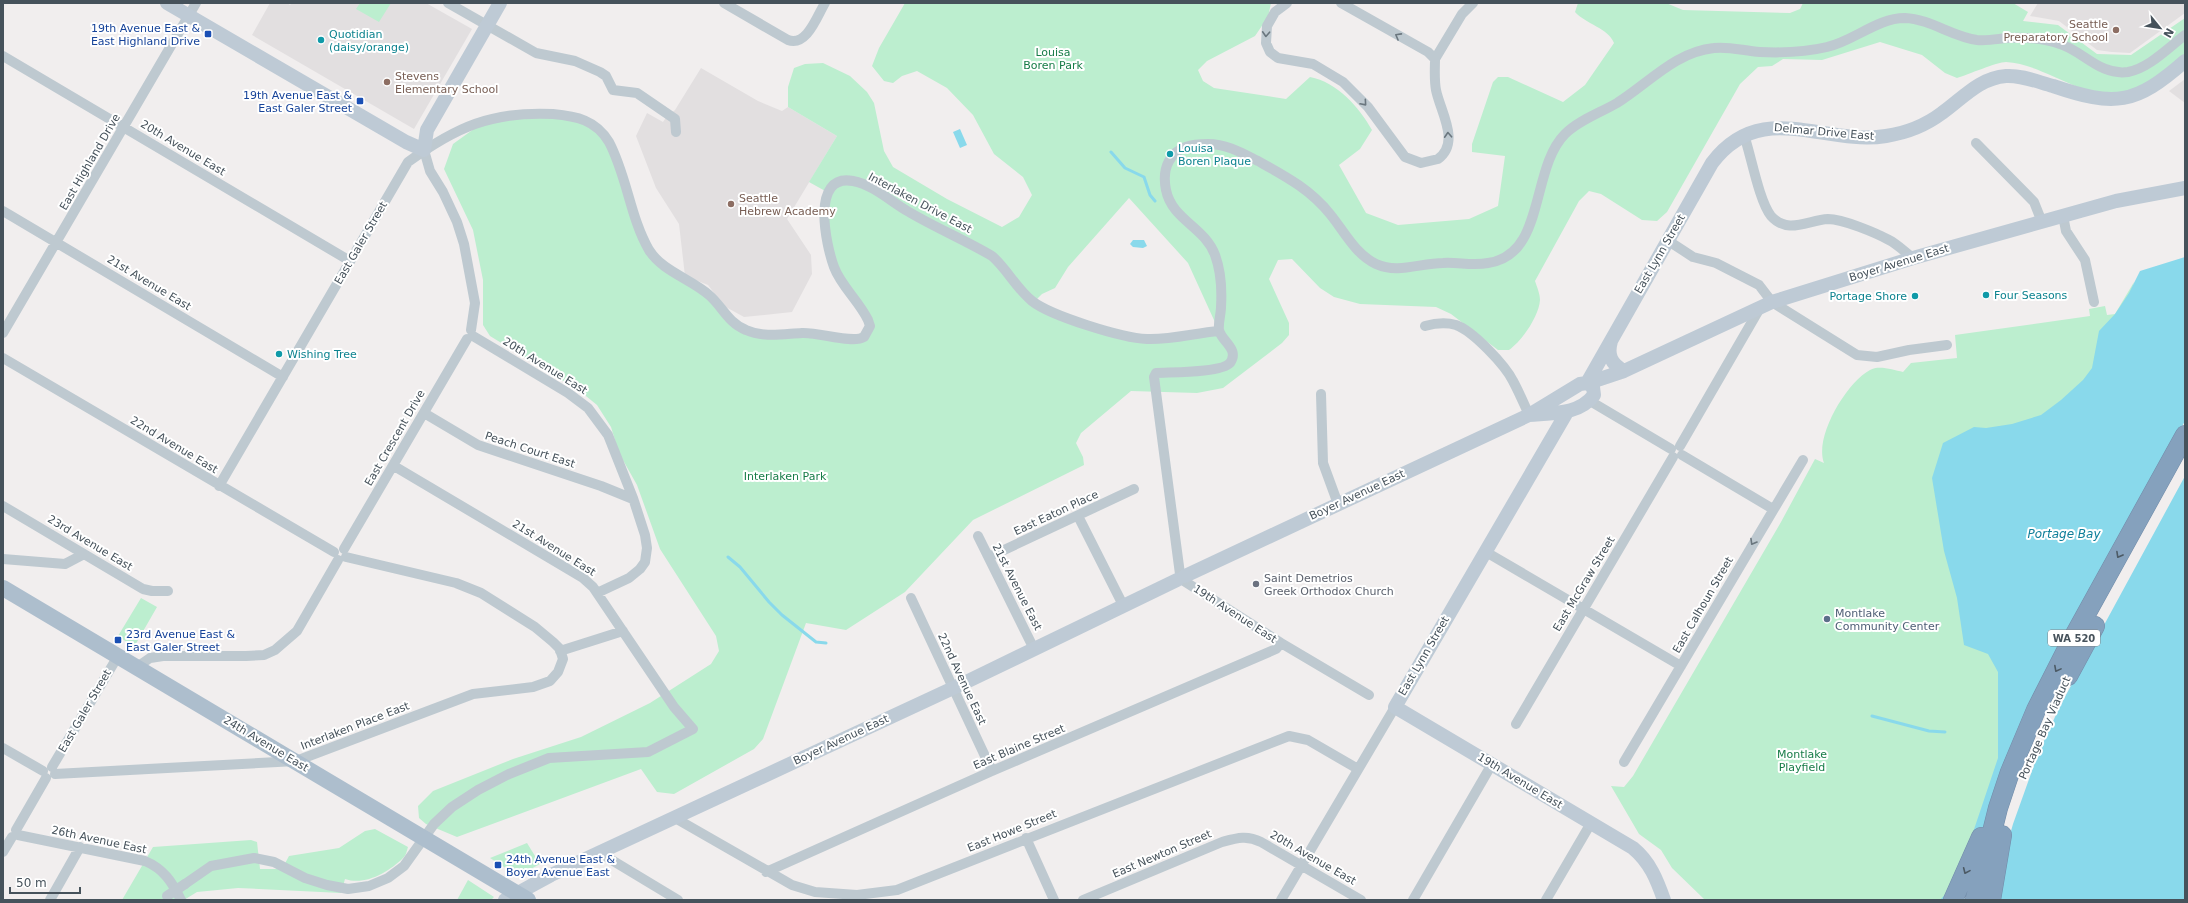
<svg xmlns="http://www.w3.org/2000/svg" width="2188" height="903" viewBox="0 0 2188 903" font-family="'DejaVu Sans',sans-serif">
  <rect width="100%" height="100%" fill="#f1eeee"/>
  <path fill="#e2dfe0" d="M270,3H287L290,5L292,3H426L472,29L414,129L252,35Z
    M2038,3H2185V13L2130,53L2112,52L2097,50L2059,21L2030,16Z
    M701,68L758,101L782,111L788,107L837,136L787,219L811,255L812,274L792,312L744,317L724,306L708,285L685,276L679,224L656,188L636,136L647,113L663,122L667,116L675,110Z
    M2185,79V103L2169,91Z"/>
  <path fill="#bceecf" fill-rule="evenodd" d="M360,3H391L379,22L356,9Z
    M905,3H1271L1268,17L1255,36L1207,61L1198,70L1203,81L1214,88L1286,99L1310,77C1337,82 1359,107 1372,130L1360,149L1339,165L1366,213L1398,225L1469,219L1498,206L1505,156L1472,152V144L1493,82L1498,77H1508L1563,102L1585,85L1614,43C1608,28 1586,24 1575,12L1578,3H1666L1683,10L1790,13L1800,9L1803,3H2013L2028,12L2023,21L2058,25L2097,54L2131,55L2185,18V55C2174,63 2143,88 2132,92C2090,106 2047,64 2006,62C1997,62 1967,75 1957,78L1945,73L1922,55L1880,42L1822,60L1783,59L1772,66L1758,67L1740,84L1667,212L1657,221L1642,220L1601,194L1589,191L1579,201L1535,281C1537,287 1540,294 1540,300C1539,316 1522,341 1509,350H1498L1451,314L1436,307L1360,304L1334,297L1320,288L1292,259L1278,260L1269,279L1289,323V335L1282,343L1223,388L1197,393L1131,391L1081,433L1076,443L1083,457L1084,465L973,520L905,592L846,630L806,623L763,739L754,749L674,794L657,792L641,769L457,837L426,824L419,818L418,806L433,791L513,759L581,737L650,703L711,664L719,651L716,636L660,549L637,485L619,453L611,427L597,405L581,392L490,336L483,325V280L473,230L444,169L453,144L489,118L572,115L602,133L649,248L745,330L851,340L870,326L831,256L827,192L809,182L837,136L788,107V87L794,68L805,64L823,63L850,76L867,92L874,103L884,151L893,167L947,199L1002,227L1019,217L1032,195L1023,177L994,154L973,115L947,88L917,71L902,76L893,83L884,81L872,66L879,48ZM1129,198L1188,263L1219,331L1127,336L1034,302L1042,294L1055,288L1068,267Z
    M2134,282L1963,900L1704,899L1672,868L1661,850L1639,834L1611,786L1624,787L1633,776L1781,522L1815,459L1824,463C1814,437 1846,383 1870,370C1879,365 1893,370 1903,372L1911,363L1957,358L1955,335L2090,316L2089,309L2105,306L2107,315L2115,314Z
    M141,598L157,607L134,647L118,636Z
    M375,829L408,847C407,850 406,856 403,858C389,872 365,886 345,879L341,893L238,888L197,892L184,900H122L153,847L251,840L257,842L260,869H282L289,856L339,848L365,831Z
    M527,843L540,864L518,876L490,858Z
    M468,880L494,897L491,900H457Z"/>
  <path fill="#89d9eb" d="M960,129L967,145L960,148L953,132Z
    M1133,240H1144L1147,246L1143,248L1133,247L1130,244Z
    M2185,257V900H1940L1956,883L1998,758V672L1988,654L1964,645L1957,598L1944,551L1932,478L1943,443L1974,427L1986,428L2012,424L2041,415L2061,400L2083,380L2092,368L2099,331L2115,314L2129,293L2140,271Z"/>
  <path fill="#f1eeee" d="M2185,421V476L2060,706L2038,754L2013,824L2001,866L1995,900H1964L1973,871L2133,515Z"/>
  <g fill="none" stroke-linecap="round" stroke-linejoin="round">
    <path stroke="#89d9eb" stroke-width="3" d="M1111,152L1125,168L1144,177L1150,195L1155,201
      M728,557L740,567L769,602L782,615L816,642L826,643
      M1872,716L1929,731L1945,732"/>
    <g stroke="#718ca9" stroke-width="20">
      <path id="highway" d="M2068,676L2095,626
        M1953,900L1981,837
        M1975,900L1998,808L2010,772L2036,710L2069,645L2185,435
        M1991,900L2002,835"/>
    </g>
    <path stroke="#bec9d0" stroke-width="10" d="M448,3L536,53L575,61L600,72L606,76L613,90L637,93L675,119L676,132
      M724,3L788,40C807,47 817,16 825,3
      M1287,3L1275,12L1267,26L1266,43L1270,52L1278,58L1313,64L1343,82L1368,107L1405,157L1421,163L1438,159C1461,142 1440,111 1436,90C1434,79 1435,69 1435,59L1428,52L1341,3
      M3,56L350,261
      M1435,59L1462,14L1473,3
      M1744,135C1751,155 1759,201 1771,216C1788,235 1808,220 1828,219C1843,219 1876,233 1889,240C1897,244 1905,252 1913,258
      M1976,143L2034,202L2042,222
      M424,150L430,171L443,192L457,222L464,244L475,303L471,330
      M3,211L283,377
      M2063,216L2066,231L2085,260L2094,302
      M1667,240L1693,257L1716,263L1759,285L1772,302L1857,355L1877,357L1909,350L1947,345
      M1425,326C1436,323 1445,322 1456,325C1473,331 1505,365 1513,381C1519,392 1524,404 1529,415
      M3,333L196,3
      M473,336L568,393L588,408L608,435L633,498L645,535L647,548L645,562L640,569L629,578L597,593
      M3,358L334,552
      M1321,394L1323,463L1338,504
      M1590,401L1671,449
      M424,413L478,445L601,486L633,499
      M1680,446L1760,308
      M1682,455L1773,509
      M219,486L408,162C456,127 492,111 553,114C576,116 596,120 609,142C627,176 630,217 649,250C662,271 691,279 709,295C722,306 728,323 746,330C764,338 783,334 802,333C819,332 852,344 864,337L870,326L868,320C859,301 841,286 834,267C826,245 810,173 853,181C874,185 891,202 909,212C936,228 965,240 992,256C1007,269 1016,288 1032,301C1051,316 1122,338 1147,339C1171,340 1195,333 1219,331
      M3,506L143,589L152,591H168
      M1078,516L1124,607
      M978,536L1034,649
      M344,549L467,339
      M1486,552L1681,666
      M989,557L1134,489
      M3,559L65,564L84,554
      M1180,574L1154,377L1156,373C1170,372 1221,373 1230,363C1240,349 1221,341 1219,330C1218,323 1221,314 1221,307C1222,290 1221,271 1215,255C1205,227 1172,220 1166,190C1164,180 1164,170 1169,161C1177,146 1193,144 1208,144C1227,144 1242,153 1258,161C1285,176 1310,189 1330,214C1344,231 1355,254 1376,264C1398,274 1420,263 1443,263C1458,262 1473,266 1488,263C1546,255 1530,169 1565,134C1579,120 1600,113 1617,103C1649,83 1675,52 1714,48C1729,46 1744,51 1760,52C1781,53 1806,52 1827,47C1854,41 1877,18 1905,18C1930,19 1953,37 1977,40C1987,41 1997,39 2007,38C2025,37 2043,38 2060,44C2083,51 2100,76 2128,72C2149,68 2168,48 2185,35
      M1184,581L1281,643L1369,695
      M911,598L992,771
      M560,651L623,631
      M137,667L150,658L163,656H246L264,655L275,650L297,631L338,560
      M1516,724L1673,457
      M3,748L43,771
      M1624,762L1803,460
      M52,767L118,656
      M55,774L296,761L473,694L533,687L550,681L558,672L563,659L560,649L553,642L535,627L481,593L456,583L346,557
      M675,818L792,885L815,892L857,895L897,890L1289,736L1308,740L1358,769
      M16,830L46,778
      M18,835L145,861C164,869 172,882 181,900
      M1026,838L1054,900
      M3,852L12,837
      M600,853L678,900
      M766,872L992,771L1276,649L1281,643
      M185,884L211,866L254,858L274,862L305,878L327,885L348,889L369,886L388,878L404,866L434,824L452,807L478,790L509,774L549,758L648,752L693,729L674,707L593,587L583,578L394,466
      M50,900L80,847
      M1083,900L1222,842C1237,838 1247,835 1261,842L1361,900
      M1281,900L1395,707
      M1413,900L1492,764
      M1546,900L1591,823"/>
    <path stroke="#becad5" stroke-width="14" d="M167,3L406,142L424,150L427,130L500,3
      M1611,341C1607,355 1611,364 1624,371
      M1587,383L1712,163C1761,98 1823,146 1886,136C1906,133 1926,125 1942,113C1962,99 1979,78 2006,76C2022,75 2038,82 2053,86C2115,107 2135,105 2185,61
      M1588,383L1624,371L1772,302L1913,258L2116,201L2185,188
      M1567,412L1395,707L1633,848C1650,862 1657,880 1664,900
      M1185,576L1529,415L1580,384L1587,383L1593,387L1594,395C1579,415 1552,413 1529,415
      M505,900L551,875L964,683L1177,580"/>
    <path stroke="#adbecd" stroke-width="16" d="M3,588L528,900"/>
    <use href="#highway" stroke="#85a1bd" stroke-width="19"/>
    <path stroke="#bec9d0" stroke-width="10" d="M167,896L185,884"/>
  </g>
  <defs><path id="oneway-chevron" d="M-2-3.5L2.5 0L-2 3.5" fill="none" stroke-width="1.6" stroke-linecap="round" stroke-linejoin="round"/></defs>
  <g stroke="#6a767e">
    <use href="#oneway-chevron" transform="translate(1266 34) rotate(93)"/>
    <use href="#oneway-chevron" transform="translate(1398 36) rotate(-151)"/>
    <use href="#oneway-chevron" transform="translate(1364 103) rotate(49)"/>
    <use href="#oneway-chevron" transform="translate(1448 135) rotate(-93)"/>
    <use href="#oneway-chevron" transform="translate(1753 542) rotate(120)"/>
  </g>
  <g stroke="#4c5a65">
    <use href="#oneway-chevron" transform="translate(2119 555) rotate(119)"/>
    <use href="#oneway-chevron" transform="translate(2057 669) rotate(118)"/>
    <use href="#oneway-chevron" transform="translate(1966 871) rotate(114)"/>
  </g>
  <g fill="#8d6e63" stroke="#fff" stroke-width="1.5">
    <circle cx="2116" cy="30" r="4"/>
    <circle cx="387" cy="82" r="4"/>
    <circle cx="731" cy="204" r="4"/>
  </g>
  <g fill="#1a4fb4" stroke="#fff" stroke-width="1.5">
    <rect x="204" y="30" width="8" height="8" rx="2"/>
    <rect x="356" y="97" width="8" height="8" rx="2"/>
    <rect x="114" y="636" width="8" height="8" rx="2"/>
    <rect x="494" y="861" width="8" height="8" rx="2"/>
  </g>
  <g fill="#0f9aa8" stroke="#fff" stroke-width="1.5">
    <circle cx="321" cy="40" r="4"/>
    <circle cx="1170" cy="154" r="4"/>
    <circle cx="1986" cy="295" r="4"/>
    <circle cx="1915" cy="296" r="4"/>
    <circle cx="279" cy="354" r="4"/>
  </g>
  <circle fill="#6b7280" stroke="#fff" stroke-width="1.5" cx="1256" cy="584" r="4"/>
  <circle fill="#5c6f8a" stroke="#fff" stroke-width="1.5" cx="1827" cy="619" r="4"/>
  <g text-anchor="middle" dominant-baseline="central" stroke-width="4" stroke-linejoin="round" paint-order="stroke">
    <rect fill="#fff" stroke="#7e868c" stroke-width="1" x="2048" y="630" width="52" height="16" rx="3"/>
    <g font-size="10" font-weight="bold" fill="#46525b">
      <text x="2074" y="638">WA 520</text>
    </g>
    <g font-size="11" fill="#785e54" stroke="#fff" text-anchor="start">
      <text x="2108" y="24" text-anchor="end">Seattle<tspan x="2108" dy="13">Preparatory School</tspan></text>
      <text x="395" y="76">Stevens<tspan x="395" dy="13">Elementary School</tspan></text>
      <text x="739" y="198">Seattle<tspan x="739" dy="13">Hebrew Academy</tspan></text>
    </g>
    <g font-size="11" fill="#164399" stroke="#fff" text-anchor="end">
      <text x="200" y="28">19th Avenue East &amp;<tspan x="200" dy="13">East Highland Drive</tspan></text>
      <text x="352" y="95">19th Avenue East &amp;<tspan x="352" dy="13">East Galer Street</tspan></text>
      <text x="126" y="634" text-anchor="start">23rd Avenue East &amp;<tspan x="126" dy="13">East Galer Street</tspan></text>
      <text x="506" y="859" text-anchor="start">24th Avenue East &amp;<tspan x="506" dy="13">Boyer Avenue East</tspan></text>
    </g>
    <g font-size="11" fill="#0d838f" stroke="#fff" text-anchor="start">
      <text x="329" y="34">Quotidian<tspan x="329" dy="13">(daisy/orange)</tspan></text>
      <text x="1178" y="148">Louisa<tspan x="1178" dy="13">Boren Plaque</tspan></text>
      <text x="1994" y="295">Four Seasons</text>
      <text x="1907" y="296" text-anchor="end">Portage Shore</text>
      <text x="287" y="354">Wishing Tree</text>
    </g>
    <g font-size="11" fill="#177c48" stroke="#fff">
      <text x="1053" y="52">Louisa<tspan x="1053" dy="13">Boren Park</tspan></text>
      <text x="785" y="476">Interlaken Park</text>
      <text x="1802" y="754">Montlake<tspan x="1802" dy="13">Playfield</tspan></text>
    </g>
    <g font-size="11" fill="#46525b" stroke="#fff">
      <text transform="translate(1824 132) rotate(5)">Delmar Drive East</text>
      <text transform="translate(183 148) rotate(31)">20th Avenue East</text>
      <text transform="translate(90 162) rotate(-60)">East Highland Drive</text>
      <text transform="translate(920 203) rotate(28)">Interlaken Drive East</text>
      <text transform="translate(361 243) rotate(-60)">East Galer Street</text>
      <text transform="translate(1660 254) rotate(-60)">East Lynn Street</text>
      <text transform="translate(1899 263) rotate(-17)">Boyer Avenue East</text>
      <text transform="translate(149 283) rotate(31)">21st Avenue East</text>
      <text transform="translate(545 366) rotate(32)">20th Avenue East</text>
      <text transform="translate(395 438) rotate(-60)">East Crescent Drive</text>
      <text transform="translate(174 445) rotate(31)">22nd Avenue East</text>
      <text transform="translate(530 450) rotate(18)">Peach Court East</text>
      <text transform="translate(1357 495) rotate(-25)">Boyer Avenue East</text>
      <text transform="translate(1056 513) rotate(-25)">East Eaton Place</text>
      <text transform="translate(90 543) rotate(31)">23rd Avenue East</text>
      <text transform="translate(554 548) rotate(32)">21st Avenue East</text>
      <text transform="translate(1584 584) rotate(-59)">East McGraw Street</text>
      <text transform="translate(1017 587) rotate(63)">21st Avenue East</text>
      <text transform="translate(1703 605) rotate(-60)">East Calhoun Street</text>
      <text transform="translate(1235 614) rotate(33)">19th Avenue East</text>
      <text transform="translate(1424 656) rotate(-60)">East Lynn Street</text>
      <text transform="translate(962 679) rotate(65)">22nd Avenue East</text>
      <text transform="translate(85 711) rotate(-60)">East Galer Street</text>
      <text transform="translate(355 726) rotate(-21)">Interlaken Place East</text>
      <text transform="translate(2045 728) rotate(-66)">Portage Bay Viaduct</text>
      <text transform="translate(841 740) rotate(-25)">Boyer Avenue East</text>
      <text transform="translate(266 744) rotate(31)">24th Avenue East</text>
      <text transform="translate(1019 747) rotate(-23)">East Blaine Street</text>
      <text transform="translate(1520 781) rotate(31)">19th Avenue East</text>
      <text transform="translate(1012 831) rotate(-22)">East Howe Street</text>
      <text transform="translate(99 840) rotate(12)">26th Avenue East</text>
      <text transform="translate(1162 854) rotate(-23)">East Newton Street</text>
      <text transform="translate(1313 858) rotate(30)">20th Avenue East</text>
    </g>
    <g font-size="11" fill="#5b616d" stroke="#fff" text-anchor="start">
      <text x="1264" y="578">Saint Demetrios<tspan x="1264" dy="13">Greek Orthodox Church</tspan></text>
    </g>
    <g font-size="11" fill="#4e5e75" stroke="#fff" text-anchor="start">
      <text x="1835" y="613">Montlake<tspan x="1835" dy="13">Community Center</tspan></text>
    </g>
    <g font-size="12" font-style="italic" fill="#0d7e99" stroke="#fff">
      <text x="2064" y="534">Portage Bay</text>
    </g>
  </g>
  <rect width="2188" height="903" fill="none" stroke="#46525b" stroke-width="8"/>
  <g transform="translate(2160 28) rotate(120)" stroke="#ffffff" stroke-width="3" paint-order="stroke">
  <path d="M0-3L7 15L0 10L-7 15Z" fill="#46525b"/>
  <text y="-6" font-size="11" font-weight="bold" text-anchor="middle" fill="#46525b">N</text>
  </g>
  <path d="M10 887v6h70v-6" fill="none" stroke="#46525b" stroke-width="2"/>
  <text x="16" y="887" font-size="12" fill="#46525b" stroke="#ffffff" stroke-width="3" paint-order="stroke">50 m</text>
</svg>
